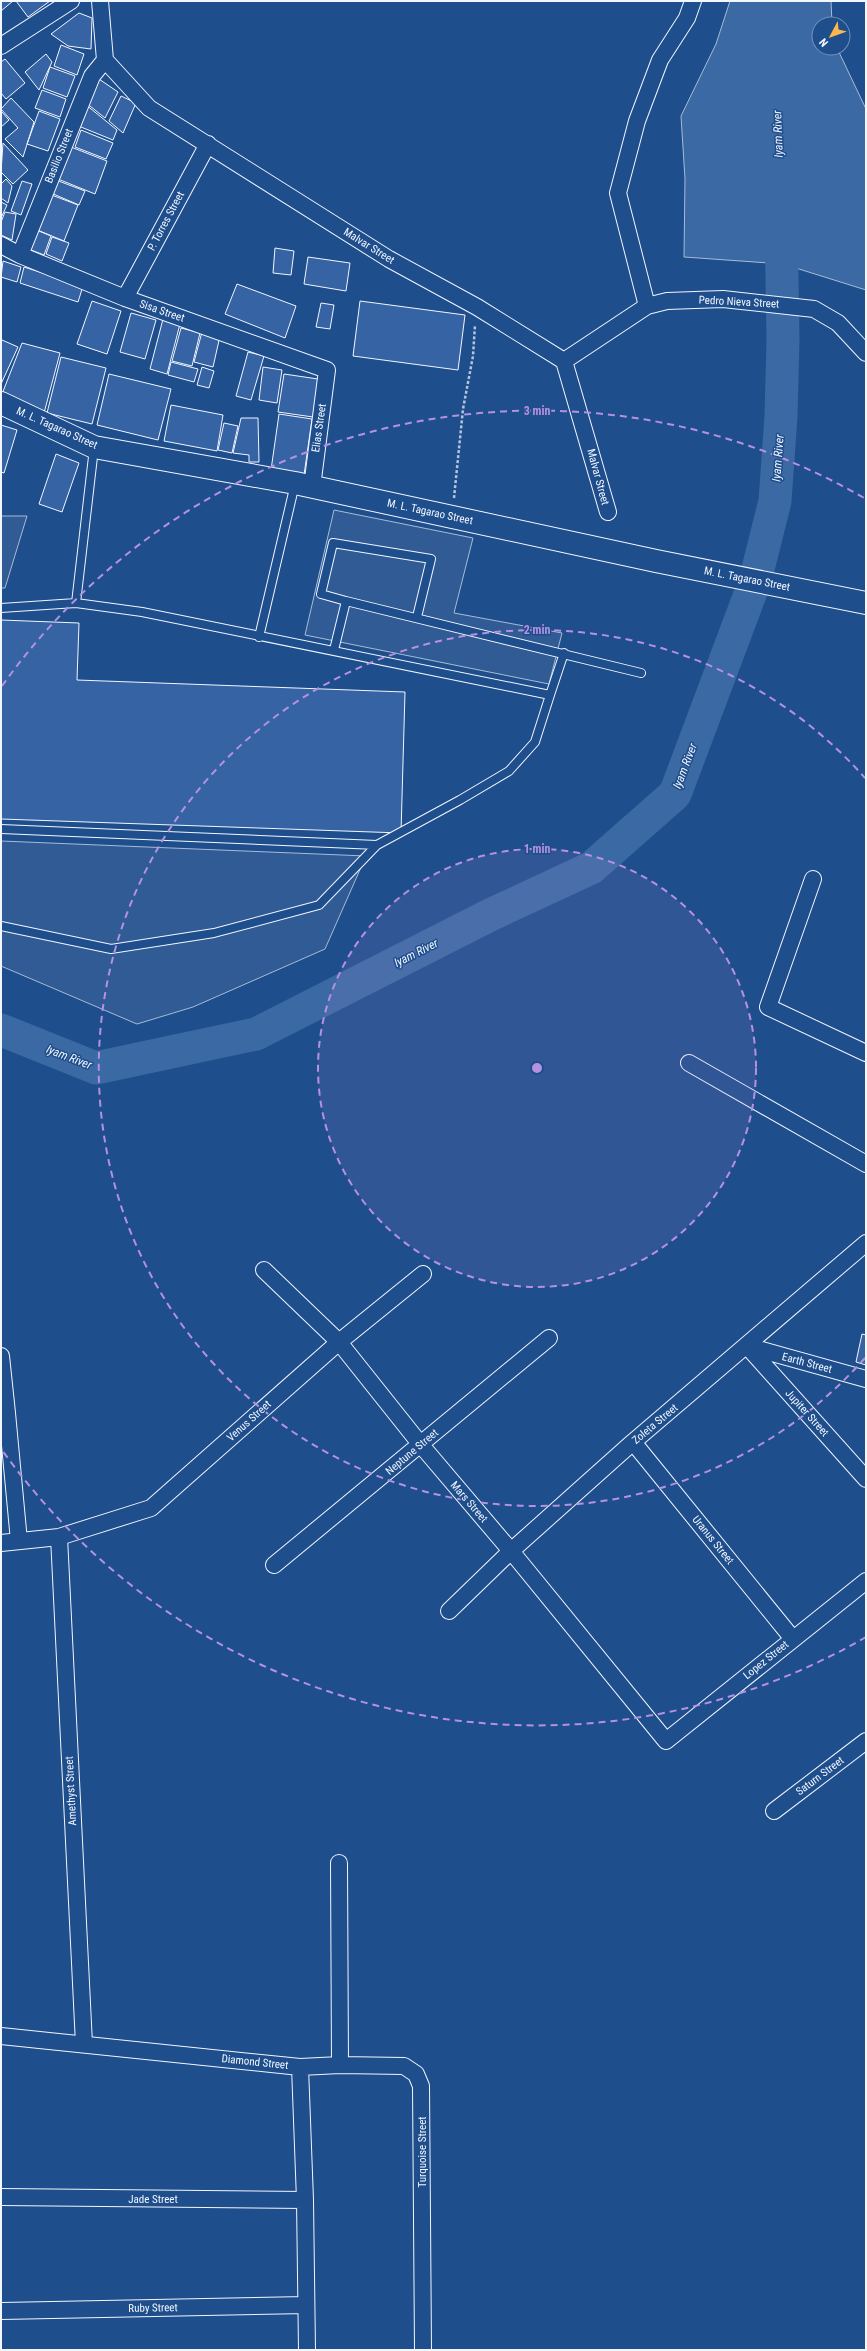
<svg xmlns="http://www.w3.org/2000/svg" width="867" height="2351" viewBox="0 0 867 2351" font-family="'Roboto Condensed',sans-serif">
  <rect width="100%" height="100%" fill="#1f4e8c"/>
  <path fill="#305b95" stroke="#a8bbd7" d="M334,510L473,538L454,613L562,633L549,684L305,635Z
    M1,516H27L5,588H1Z
    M1,841L366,856L325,949L193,1007L137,1024L1,966Z"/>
  <path fill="#3b69a3" stroke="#a8bbd7" d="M730,1H831L832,24H819V48H837L866,109V290L783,264L684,257L685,179L681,116L716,44Z"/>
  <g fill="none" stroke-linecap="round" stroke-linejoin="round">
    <path stroke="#3b69a3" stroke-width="33" d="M1,1030L96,1068L256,1034L490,915L591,868L675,794L755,581L775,501L781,416L783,339L781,219"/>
  </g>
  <path fill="#3563a3" stroke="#f2f6ff" d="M1,1H13L1,11Z
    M16,1H50L28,17Z
    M79,13L92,18L91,49L68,46L51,34Z
    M61,45L84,54L77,75L54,66Z
    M46,54L52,62L39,90L25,72Z
    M5,59L25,83L6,99L1,93V62Z
    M50,67L75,76L67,97L43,88Z
    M96,77L118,92L105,118L85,102Z
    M42,90L66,99L60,117L35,108Z
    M121,96L136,103L123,133L109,121Z
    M11,98L34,122L23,157L5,139L18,128L1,109Z
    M85,104L117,130L113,140L76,125Z
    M1,111L9,120L1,127Z
    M39,111L60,119L48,151L27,144Z
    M81,130L113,143L106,159L75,147Z
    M3,143L28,170L13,184L1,172Z
    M71,147L107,161L95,194L58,179Z
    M6,179L12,186L8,203L1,198V184Z
    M56,180L85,191L79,205L51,193Z
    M22,181L32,184L21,215L11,211Z
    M49,194L78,205L64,241L35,229Z
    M1,202L7,205L1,218Z
    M5,212L16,214L12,240L1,235V222Z
    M34,229L51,236L44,255L26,248Z
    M52,237L69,243L62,261L46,254Z
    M275,248L294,251L291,275L273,273Z
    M308,257L350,263L346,291L304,284Z
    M3,261L21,267L17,282L1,277Z
    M24,267L83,286L78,302L20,283Z
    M237,284L296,306L285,338L225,314Z
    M92,301L121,311L107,354L77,344Z
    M360,301L465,315L458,370L353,356Z
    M321,303L334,305L330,329L316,327Z
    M131,313L156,320L145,359L120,352Z
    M163,319L180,324L167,374L150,369Z
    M181,328L200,333L192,366L172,361Z
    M202,332L220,336L213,367L194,362Z
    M2,340L18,347L1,384V343Z
    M22,343L60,353L44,413L2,394Z
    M248,352L264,356L251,400L236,396Z
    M61,357L106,368L92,424L47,413Z
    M171,362L198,369L194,382L168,375Z
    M202,367L214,371L209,388L197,385Z
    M263,367L282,370L277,403L259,400Z
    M109,374L171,389L158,440L97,425Z
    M284,374L318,379L313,417L278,412Z
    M171,405L223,415L217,451L164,441Z
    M279,414L312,419L304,475L271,470Z
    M241,418H258L259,462H249V455L233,453Z
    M224,423L238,426L232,453L218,450Z
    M1,425L17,430L4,473L1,472Z
    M56,454L79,463L62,512L39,504Z
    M1,620L79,623L77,680L405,692L401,833L1,819Z
    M862,1334L866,1335V1365L856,1362Z"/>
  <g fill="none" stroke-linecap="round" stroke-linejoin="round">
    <g stroke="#f2f6ff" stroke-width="10">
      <path id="service" d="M346,601L321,594L333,543L431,559L417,617
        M76,603L94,448
        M1,608L76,603L142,612L550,695L535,742L509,771L460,800L377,845L1,829
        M259,637L295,484
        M334,650L346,601L641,673
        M550,695L564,653
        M1,926L111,949L214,933L319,905L377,845"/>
    </g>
    <g stroke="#f2f6ff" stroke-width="18">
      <path id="minor" d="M100,1L105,60L149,108L389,259L477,307L564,361L608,512
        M1,46L71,1
        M1,245L20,255L125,298L327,370L312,487
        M20,255L92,76L105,60
        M125,298L208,144
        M647,306L618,193L637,121L660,60L687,18L693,1
        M564,361L647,306L667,301L723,299L814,309L838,323L866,353
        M813,879L768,1007L866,1053
        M689,1063L866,1164
        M264,1270L339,1342L421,1445L511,1551L666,1741L866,1581
        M747,1346L866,1479
        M747,1346L866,1379
        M1,1356L7,1413
        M1,1414L7,1413L19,1541
        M633,1442L793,1639
        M59,1537L84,2044
        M1,1543L59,1537L151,1508L339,1342L423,1274
        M274,1565L549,1338
        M449,1611L511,1551L633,1442L866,1243
        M774,1811L866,1741
        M339,1863L340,2065
        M1,2036L300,2067L305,2200L307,2350
        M300,2067L340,2065L404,2066L416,2074L421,2086L423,2350
        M1,2197L305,2200
        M1,2311L306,2305"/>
    </g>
    <g stroke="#f2f6ff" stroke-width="24">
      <path id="primary" d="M1,403L94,447L295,483L656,561L866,603"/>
    </g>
    <path stroke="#b3c4dc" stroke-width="2.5" stroke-dasharray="3 2" stroke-linecap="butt" d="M454,498L463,409L473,356L475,325"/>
    <use href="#service" stroke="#1f4e8c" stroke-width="8"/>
    <use href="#minor" stroke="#1f4e8c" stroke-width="16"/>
    <use href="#primary" stroke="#1f4e8c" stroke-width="22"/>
  </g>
  <circle cx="537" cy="1068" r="219" fill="#b691df" fill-opacity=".12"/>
  <g fill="none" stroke="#b691df" stroke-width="2" stroke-dasharray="7 5">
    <circle cx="537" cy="1068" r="219"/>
    <path d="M865 1358A438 438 0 1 1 865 778"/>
    <path d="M866 1637A657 657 0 0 1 2 1450M2 686A657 657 0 0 1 866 499"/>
  </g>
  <g text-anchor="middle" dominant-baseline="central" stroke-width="3" stroke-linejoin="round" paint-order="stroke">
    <g font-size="11" fill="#f2f6ff" stroke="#1f4e8c">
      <text transform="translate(59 156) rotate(-68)">Basilio Street</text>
      <text transform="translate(166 221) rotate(-62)">P. Torres Street</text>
      <text transform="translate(369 246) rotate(32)">Malvar Street</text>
      <text transform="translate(739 302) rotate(3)">Pedro Nieva Street</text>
      <text transform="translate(162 311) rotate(19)">Sisa Street</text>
      <text transform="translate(57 428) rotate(24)">M. L. Tagarao Street</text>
      <text transform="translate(319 428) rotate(-82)">Elias Street</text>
      <text transform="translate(598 477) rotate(75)">Malvar Street</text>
      <text transform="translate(430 512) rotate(12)">M. L. Tagarao Street</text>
      <text transform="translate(747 579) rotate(11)">M. L. Tagarao Street</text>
      <text transform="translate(807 1363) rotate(15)">Earth Street</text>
      <text transform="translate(807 1413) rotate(48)">Jupiter Street</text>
      <text transform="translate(249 1421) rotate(-42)">Venus Street</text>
      <text transform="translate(655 1424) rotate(-40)">Zoleta Street</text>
      <text transform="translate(412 1452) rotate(-40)">Neptune Street</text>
      <text transform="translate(469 1502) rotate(49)">Mars Street</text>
      <text transform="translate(713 1540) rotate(51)">Uranus Street</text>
      <text transform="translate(766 1660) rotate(-39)">Lopez Street</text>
      <text transform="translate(820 1776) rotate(-37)">Saturn Street</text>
      <text transform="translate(71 1791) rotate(-93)">Amethyst Street</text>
      <text transform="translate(255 2062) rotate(6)">Diamond Street</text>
      <text transform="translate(422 2152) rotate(-90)">Turquoise Street</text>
      <text x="153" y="2199">Jade Street</text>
      <text transform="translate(153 2308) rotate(-1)">Ruby Street</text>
    </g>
    <g font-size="12" font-style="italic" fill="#f2f6ff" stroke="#1f4e8c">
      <text transform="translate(778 134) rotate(-92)">Iyam River</text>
      <text transform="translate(778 458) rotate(-86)">Iyam River</text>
      <text transform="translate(685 766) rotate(-69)">Iyam River</text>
      <text transform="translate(416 953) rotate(-27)">Iyam River</text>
      <text transform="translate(69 1057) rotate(21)">Iyam River</text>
    </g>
  </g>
  <circle cx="537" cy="1068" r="6" fill="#b691df" stroke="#1f4e8c" stroke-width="2"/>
  <g font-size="12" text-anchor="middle" font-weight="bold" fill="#b691df" stroke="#1f4e8c" stroke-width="3" stroke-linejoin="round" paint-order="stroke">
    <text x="537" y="415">3 min</text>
    <text x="537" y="634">2 min</text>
    <text x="537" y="853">1 min</text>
  </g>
  <rect width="867" height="2351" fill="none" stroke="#f2f6ff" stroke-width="4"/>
  <g transform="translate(831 36) rotate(229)"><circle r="19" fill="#1f4e8c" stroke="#7391ba"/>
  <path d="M0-3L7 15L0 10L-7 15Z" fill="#ffb74d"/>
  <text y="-6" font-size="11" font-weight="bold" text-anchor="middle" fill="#f2f6ff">N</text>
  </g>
</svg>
